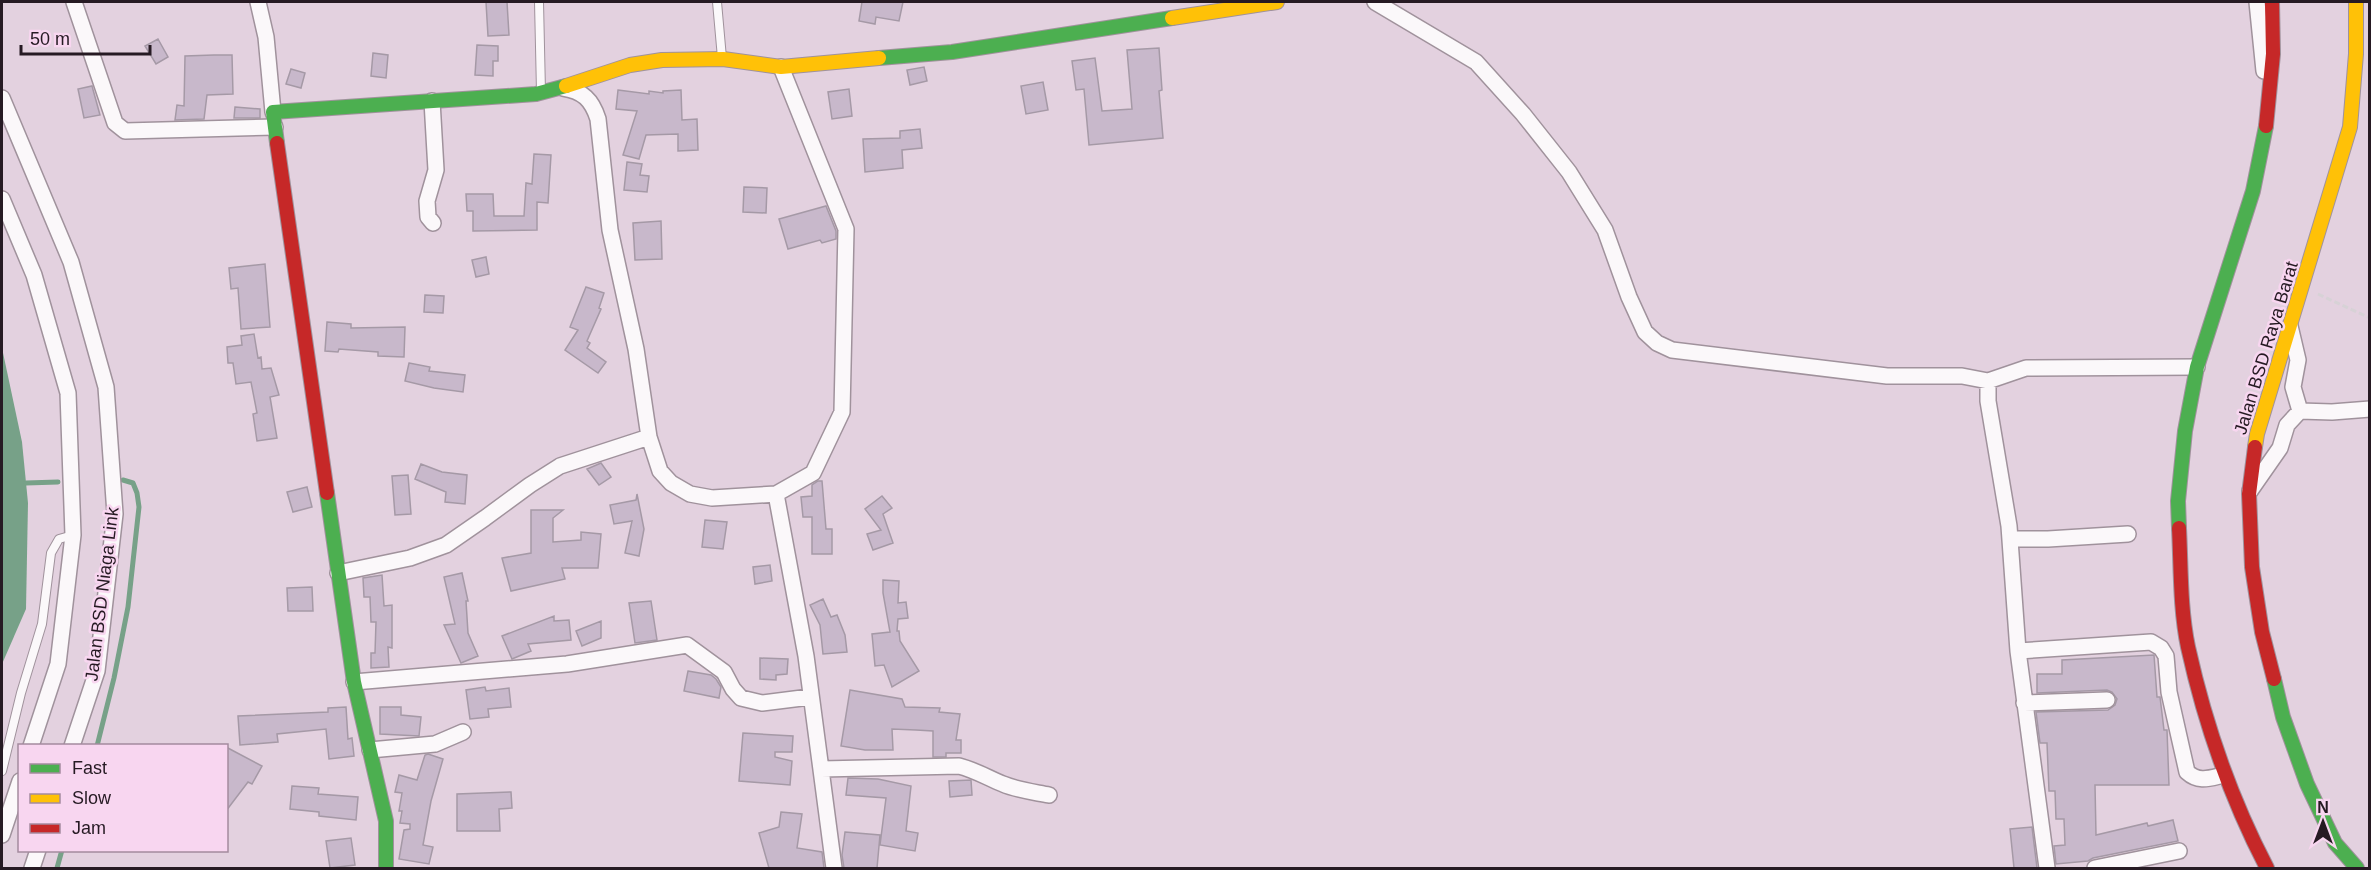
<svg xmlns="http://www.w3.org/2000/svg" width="2371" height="870" viewBox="0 0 2371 870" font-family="Helvetica,sans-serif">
  <rect width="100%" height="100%" fill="#e3d1df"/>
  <path fill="#77a188" d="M2,348L22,442L28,503L26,609L2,664Z"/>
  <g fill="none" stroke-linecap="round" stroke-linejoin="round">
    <path stroke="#77a188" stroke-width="5" d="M26,483L58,482
      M97,746L114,678L128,607L139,507L137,493L133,483L123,480
      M57,868L62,850"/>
  </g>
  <path fill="#c8b8cb" stroke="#a599a6" stroke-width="1.5" d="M486,2H507L509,35L488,36Z
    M862,2H903L899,21L876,17L875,24L859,21Z
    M158,39L168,57L156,64L145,46Z
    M477,45L498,46V61H493V76L475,75Z
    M1159,48L1162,90L1159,91L1163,138L1089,145L1084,89L1076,90L1072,61L1095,58L1102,111L1132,109L1127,50Z
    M373,53L388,55L386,78L371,76Z
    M214,55H232L233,94L207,95L204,119L175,120L177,105L184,106L185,56Z
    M924,67L927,81L910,85L907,70Z
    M291,69L305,73L301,88L286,84Z
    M1043,82L1048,110L1026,114L1021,86Z
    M92,86L100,115L84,118L78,89Z
    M849,89L852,116L832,119L828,92Z
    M618,90L649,94V91L663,93V91L681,90L682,120L697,119L698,150L678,151V134L646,135L639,159L623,155L637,111L616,109Z
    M235,107L260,109V118H234Z
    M920,129L922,148L902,150L903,168L865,172L863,139L900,138V131Z
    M534,154L551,155L548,203L537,202V230L473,231V211H467L466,194H493L494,216H524L526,183L532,184Z
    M627,162L642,164L640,175L649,176L647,192L624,190Z
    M744,187L767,188L766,213L743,212Z
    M826,206L836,231V239L822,243L820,240L788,249L779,219Z
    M661,221L662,259L635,260L633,223Z
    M486,257L489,274L476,277L472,260Z
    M265,264L270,327L241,329L238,288L231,289L229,268Z
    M586,287L604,293L599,308L601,309L587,341L590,343L587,348L606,362L598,373L565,350L578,330L570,327Z
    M425,295L444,296L443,313L424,312Z
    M327,322L351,324V328L405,327L404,357L378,356V352L339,349L338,352L325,351Z
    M254,334L258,358L261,357L262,369L271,368L279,395L270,397L277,438L257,441L253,414L257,413L251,382L236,384L233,363H228L227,347L242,345L241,336Z
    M409,363L430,367L429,371L465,375L463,392L434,388L405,381Z
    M601,463L611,477L599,485L587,469Z
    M421,464L442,472L467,475L465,504L445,502L446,492L415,479Z
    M408,475L411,514L395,515L392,476Z
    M818,481H822L826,529H832V554H812V517H803L801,497L812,496V485Z
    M307,487L312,507L293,512L287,492Z
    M637,494L644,529L639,556L625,553L632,521L614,524L610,505L636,500Z
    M882,496L892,508L883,514L893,543L873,550L867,534L881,530L865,509Z
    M531,510H563L553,518V542L581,540V532L601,534L598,568H562L565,579L511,591L502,558L531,553Z
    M705,520L727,522L723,549L702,547Z
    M770,565L772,581L755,584L753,567Z
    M462,573L468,601H466L468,633L478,656L461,663L444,625L455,624L444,577Z
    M382,575L384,606L392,605V648L388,647L389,667L371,668V653H375L376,622H371L370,597H364L363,578Z
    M883,580L899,581L898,603L906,602L908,618L898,619L897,631H899L900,641L919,671L892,687L884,665L875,666L872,634L890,632L883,593Z
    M312,587L313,611H288L287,588Z
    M823,599L831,617L837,615L845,635L847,652L823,654L820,625L810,605Z
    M651,601L657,640L635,643L629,603Z
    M554,616V621L569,620L571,640L528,644L531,651L512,659L502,636Z
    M601,621V638L582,646L576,631Z
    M2154,655L2157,697H2160L2164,730H2167L2169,785H2095L2096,835L2147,823L2148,826L2173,820L2178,841L2093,858L2088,861L2056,864L2054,846L2065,845L2064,819H2056L2055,791H2049L2047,743H2040L2036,712L2108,710L2115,705L2117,699L2112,692L2107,690L2037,693V674H2062V660Z
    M760,658L788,659L787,674L776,675V680L760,679Z
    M688,671L711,675L716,679L721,687L719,698L684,691Z
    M485,687L486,691L509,688L511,707L488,709L489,717L470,719L466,690Z
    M850,690L902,699L905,707L940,708L939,712L960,714L956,740H961V753H946V757H933V731L916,730L892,729L893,750H865L841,746Z
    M346,707L348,739L352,738L354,756L329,759L326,729L277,734L278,742L240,745L238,716L328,712V708Z
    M380,707H401V715L421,717L419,736L380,734Z
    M743,733L793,736L792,752H775V757L792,761L790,785L739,781Z
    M226,747L262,766L252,784L248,782L226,811Z
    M428,754L443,759L431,801L423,845L433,847L429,864L399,859L404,830L410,829V824L400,823L402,811H399L402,793L395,792L399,775L417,780L425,755Z
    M848,778L878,779L911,786L906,831L918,833L915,851L880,845L886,798L846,795Z
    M971,780L972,795L950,797L949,781Z
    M292,786L319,788L318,794L358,797L356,820L319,816V812L290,809Z
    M511,792L512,808L499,809L500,831H457V794Z
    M781,812L802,814L797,848L822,852L824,868H769L759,833L779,827Z
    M2032,827L2037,868H2014L2010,829Z
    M845,832L880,835L877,868H844L842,855Z
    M351,838L355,865L330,868L326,841Z"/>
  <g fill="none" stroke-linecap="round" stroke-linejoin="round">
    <g stroke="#a0929c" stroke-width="10">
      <path id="lane" d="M539,2L541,92
        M717,2L722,58
        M2,771L21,693L42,624L51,553L59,539L73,535"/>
    </g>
    <g stroke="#a0929c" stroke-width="18">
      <path id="street" d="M74,2L115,123L125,131L275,127
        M258,2L266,37L273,112
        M1375,2L1476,62L1523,114L1569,172L1605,230L1629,297L1645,332L1657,343L1672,350L1887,376H1962L1988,381L2026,368L2197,367
        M2257,2L2264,71
        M563,88C583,91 592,100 598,119L610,230L636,349L649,437L660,471L671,483L690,494L712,498L776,494L813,473L842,412L846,229L781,67
        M2,98L71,262L106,387L115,514L97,671L72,746
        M432,101L436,170L427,201L428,217L433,223
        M2,199L34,275L68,393L73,535L58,664L31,746
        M2290,326L2298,360L2293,387L2300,411
        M1988,381V401L2009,526L2018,651L2047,868
        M2250,491L2280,448L2287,425L2300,411L2332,412L2370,409
        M776,494L806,656L834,868
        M2010,539H2048L2128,534
        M338,573L410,558L446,545L485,518L530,485L560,466L649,437
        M2018,651L2151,642L2161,648L2166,656L2169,692L2187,772C2199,783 2210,778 2224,775
        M354,682L567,664L687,645L724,672L733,689L741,698L762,703L810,697
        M2024,703L2107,700
        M370,750L435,744L463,732
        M821,769L959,766C975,770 988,778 1003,784C1017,790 1034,792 1049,795
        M2,835L20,781
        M32,868L38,850
        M2095,868L2179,851"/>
    </g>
    <g stroke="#a0929c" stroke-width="16">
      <path id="fast" d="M879,58L952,52L1172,18
        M277,143L273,112L536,94L566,86
        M327,493L354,682L386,821V868
        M2179,528L2178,501L2185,431L2197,367L2253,191L2266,126
        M2274,679L2283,717L2307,784L2335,843L2357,868"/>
    </g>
    <g stroke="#a0929c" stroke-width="16">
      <path id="slow" d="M1172,18L1277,2
        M566,86L630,65L662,60L723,59L781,67L879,58
        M2255,447L2257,434L2350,127L2356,54V2"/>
    </g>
    <g stroke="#a0929c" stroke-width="16">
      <path id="jam" d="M2266,126L2273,54L2272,2
        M277,143L327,493
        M2255,447L2249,494L2252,567L2262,632L2274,679
        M2179,528C2181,567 2180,609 2188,647C2205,724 2231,799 2267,868"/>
    </g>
    <path stroke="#d7d2d6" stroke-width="3" stroke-dasharray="6 3" stroke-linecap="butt" d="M2318,294L2370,318"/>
    <use href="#lane" stroke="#fbf8fa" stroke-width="8"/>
    <use href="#street" stroke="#fbf8fa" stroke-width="15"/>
    <use href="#fast" stroke="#4caf50" stroke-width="14"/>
    <use href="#slow" stroke="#ffc107" stroke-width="14"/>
    <use href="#jam" stroke="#c62828" stroke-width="14"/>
  </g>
  <g text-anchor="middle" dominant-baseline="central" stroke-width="5" stroke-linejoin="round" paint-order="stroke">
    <g font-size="18" fill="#261a23" stroke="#f8d6f0">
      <text transform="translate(2266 348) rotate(-73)">Jalan BSD Raya Barat</text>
      <text transform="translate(102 594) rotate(-83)">Jalan BSD Niaga Link</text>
    </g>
  </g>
  <rect width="2371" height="870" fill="none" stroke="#261a23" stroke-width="6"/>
  <rect x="18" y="744" width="210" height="108" fill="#f8d6f0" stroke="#a48b9e" stroke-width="1.5"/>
  <rect x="30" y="764" width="30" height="9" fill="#4caf50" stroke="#a48b9e" stroke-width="1.5"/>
  <text x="72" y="774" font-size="18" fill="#261a23">Fast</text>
  <rect x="30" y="794" width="30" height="9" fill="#ffc107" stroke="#a48b9e" stroke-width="1.5"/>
  <text x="72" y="804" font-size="18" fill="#261a23">Slow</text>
  <rect x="30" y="824" width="30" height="9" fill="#c62828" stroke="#a48b9e" stroke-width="1.5"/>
  <text x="72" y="834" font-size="18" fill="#261a23">Jam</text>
  <g transform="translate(2323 822)" stroke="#f8d6f0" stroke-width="4.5" paint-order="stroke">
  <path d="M0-4.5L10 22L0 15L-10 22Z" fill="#261a23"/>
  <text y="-9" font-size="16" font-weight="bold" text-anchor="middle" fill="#261a23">N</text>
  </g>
  <path d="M21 45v9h129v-9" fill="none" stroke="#261a23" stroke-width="3"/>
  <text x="30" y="45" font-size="18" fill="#261a23" stroke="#f8d6f0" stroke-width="4.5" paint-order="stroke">50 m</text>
</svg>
